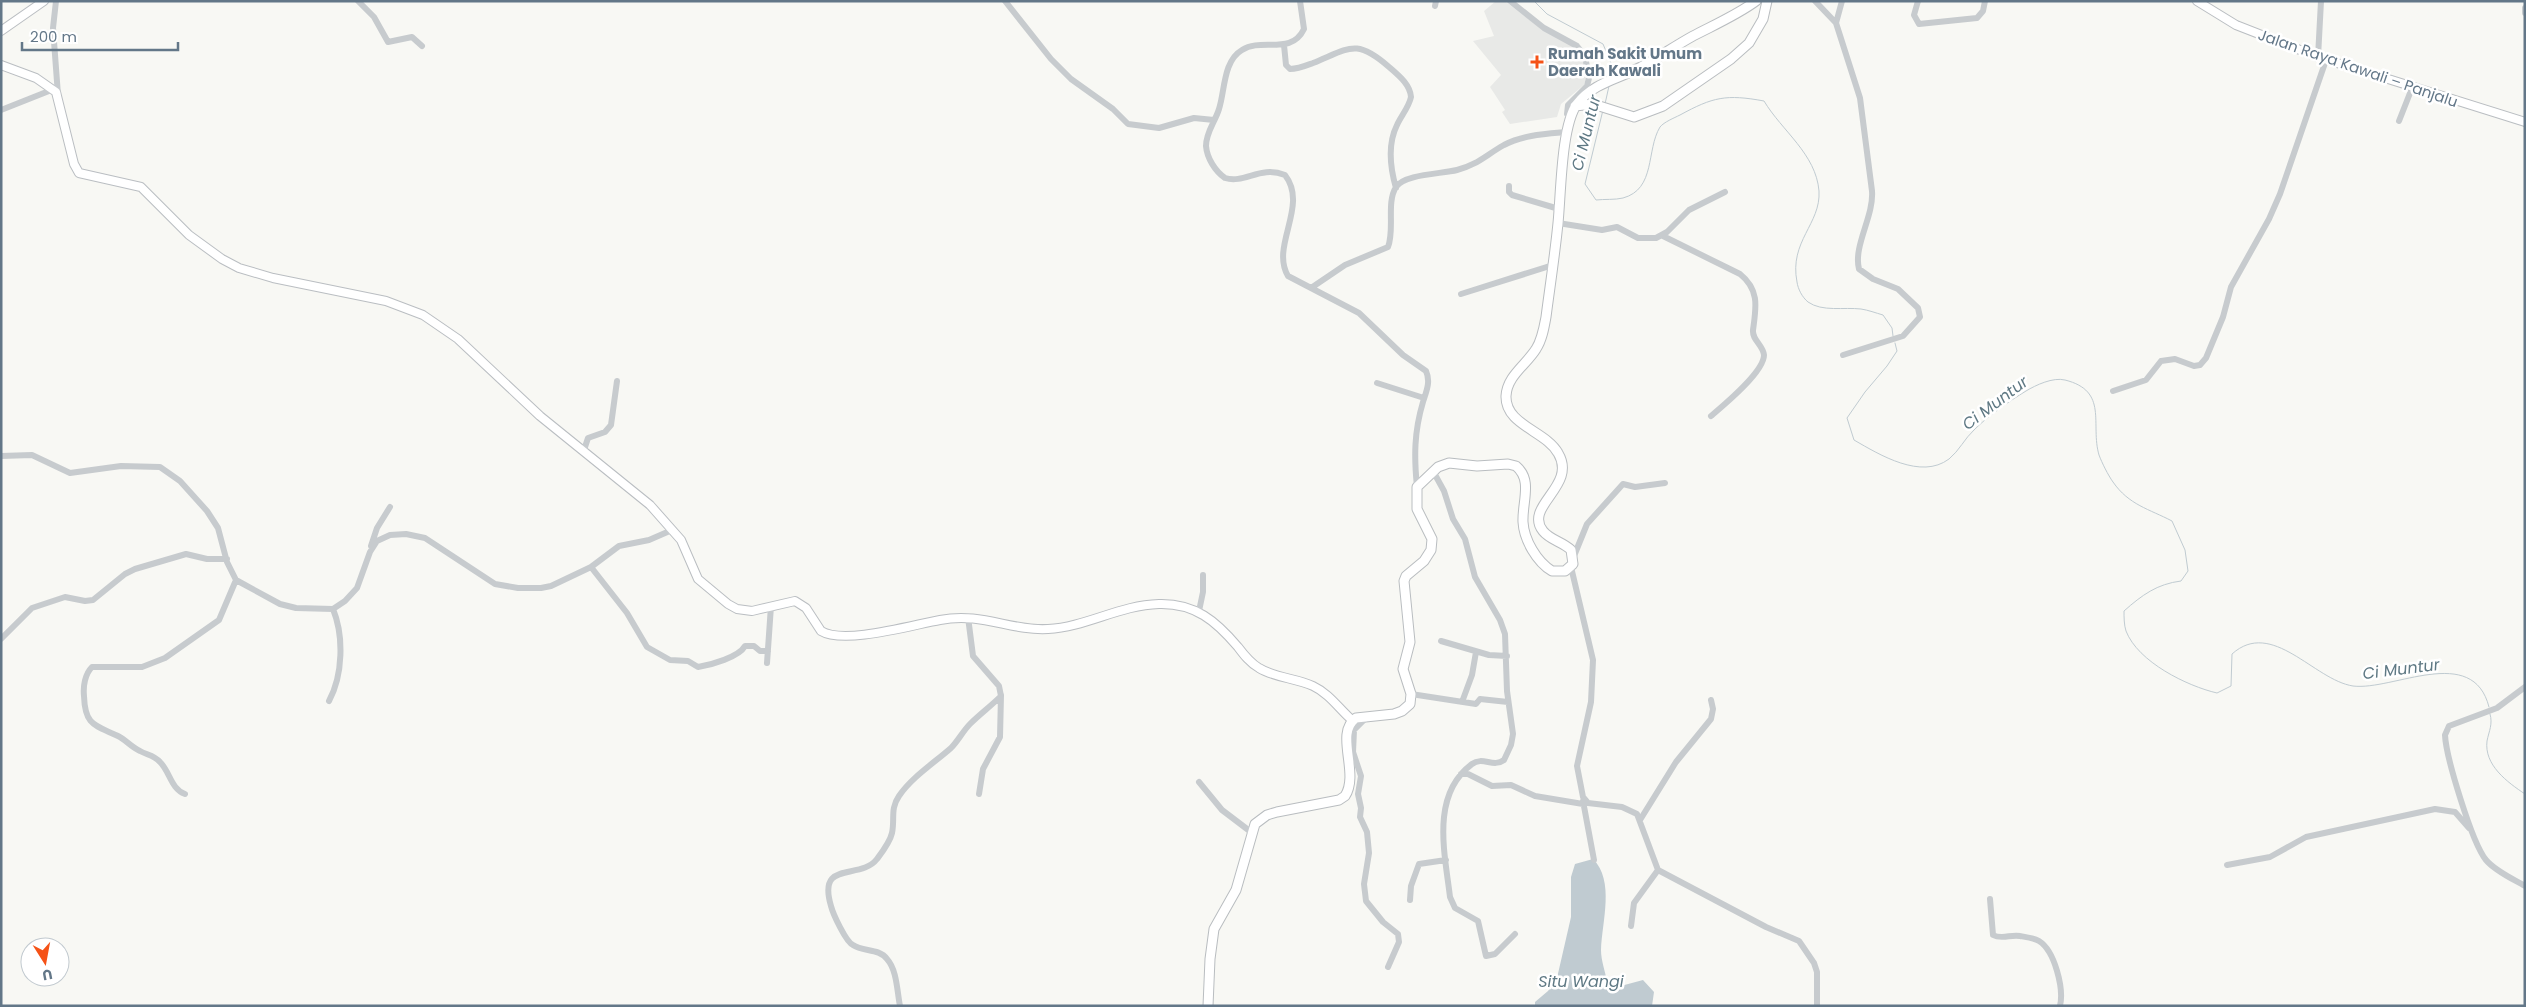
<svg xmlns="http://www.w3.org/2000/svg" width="2526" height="1007" viewBox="0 0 2526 1007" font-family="Poppins,sans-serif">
  <rect width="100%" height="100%" fill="#f8f8f4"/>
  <path fill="#e8e9e7" d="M1496,1H1505L1536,25L1573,46L1583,58L1587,75L1584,85L1561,104L1557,117L1510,124L1502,112L1505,110L1490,87L1501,75L1473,41L1494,36L1484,11Z"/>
  <path fill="#c0cbd1" d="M1593,859C1615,881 1602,921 1601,950C1601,960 1605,971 1607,981L1617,987L1643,980L1654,992L1652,1006H1535V1002L1548,991L1557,978L1571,917V877L1575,864Z"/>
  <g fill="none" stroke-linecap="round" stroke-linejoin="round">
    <path stroke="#c0cbd1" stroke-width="1" d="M1534,1L1547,14L1603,44L1611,63L1610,77
      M1605,104L1609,86
      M1603,110L1585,184L1596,200C1604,199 1615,200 1623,198C1656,189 1646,150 1660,127C1664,122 1674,118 1680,115C1713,97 1726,94 1764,101C1782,131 1816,154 1819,191C1821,224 1789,241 1797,282C1798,289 1802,297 1808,302C1822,312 1844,307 1861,309C1868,310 1876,313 1883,315L1892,328L1893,336
      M1895,343L1897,351L1887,366L1865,392L1847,418L1854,440C1880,455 1921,480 1949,459C1959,451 1965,438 1974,430C1989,415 2008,402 2026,391C2036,385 2053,377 2065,380C2109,391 2090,424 2099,455C2102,463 2108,475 2113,482C2129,505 2149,509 2172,521L2185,550L2188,571L2181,581C2157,584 2142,595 2124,611C2124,617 2124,625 2126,631C2138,662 2187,686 2217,693L2231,686L2232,654C2272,618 2314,680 2353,686C2393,691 2473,643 2489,707
      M2490,714C2493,724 2489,731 2487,741C2484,765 2507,782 2525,794"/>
    <g stroke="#babec2" stroke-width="10">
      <path id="major" d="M2197,1L2236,25L2318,57L2525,122
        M1,31L44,1
        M1,65L36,78L56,92L74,164L79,173L141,187L189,235L222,259L239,268L273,278L386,301L423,315L458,339L540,416L650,505L681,540L698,579L728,604L737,609L752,611L795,601L806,608L821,631C844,645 912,625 940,620C982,612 1010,631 1048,629C1086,627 1120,605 1159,604C1195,603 1216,621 1238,647C1244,655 1250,663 1259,668C1275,678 1296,678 1313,686C1330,694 1339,709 1353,721"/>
    </g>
    <g stroke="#b9bdc0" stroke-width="11">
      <path id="highway" d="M1575,106L1593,104L1634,117L1663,106L1731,59L1749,43L1763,19L1767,1
        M1208,1006L1210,959L1214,929L1236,890L1255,824L1267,815L1277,812L1339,800L1345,796C1360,773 1334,733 1356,718L1394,714L1402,711L1410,704L1411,694L1403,669L1410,642L1404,581L1406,576L1424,561L1431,550L1432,539L1417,509V487L1438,467L1449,463L1477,466L1508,464L1516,466C1533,480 1522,502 1523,522C1524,540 1537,562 1552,571H1565L1573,564L1571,550C1563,542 1550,540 1543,531C1523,506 1578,486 1558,453C1546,431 1505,425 1506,396C1507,376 1526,365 1536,349C1542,340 1544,328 1546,317C1550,286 1555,254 1558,223C1561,195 1561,126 1577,104C1593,83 1618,79 1641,67C1659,57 1675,46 1693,36C1714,25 1737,15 1756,1"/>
    </g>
    <path stroke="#c7cbce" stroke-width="6" d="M56,1L53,28L58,95
      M358,1L374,17L388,42L412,37L422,46
      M1005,1L1051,59L1071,79L1113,109L1128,124L1159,128L1194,118L1214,120
      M1300,1L1304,29C1291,56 1262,37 1242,50C1223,61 1225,91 1219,109C1215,122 1206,132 1206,146C1207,158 1215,171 1225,178C1245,184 1260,165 1285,175C1309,206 1270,246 1288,276L1359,313L1403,355L1426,371C1431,382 1426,392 1423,402C1414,432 1414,457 1417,487
      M1510,1L1544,28L1577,46L1585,56L1589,78L1587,86L1568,105L1567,114L1570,118
      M1815,1L1836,23L1842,1
      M1918,1L1914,15L1919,24L1977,18L1983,11L1985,1
      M1435,6L1436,1
      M2525,8V13
      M1836,23L1860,98L1872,191C1874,216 1853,246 1859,269L1873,279L1898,289L1918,308L1920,317L1903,336L1843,355
      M1284,45L1286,65L1290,69C1298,69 1305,66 1313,63C1350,48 1356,38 1389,67C1398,75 1410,84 1411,97C1409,107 1401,116 1397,125C1387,145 1390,167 1396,188
      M2318,57L2321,1
      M1,110L54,89
      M2399,121L2412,88
      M1509,186V192L1512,195L1559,209
      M1558,223L1602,230L1617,227L1638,238H1656L1667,232L1689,210L1725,192
      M1663,236L1740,274C1760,290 1756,308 1753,330C1752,340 1763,345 1764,355C1764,372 1724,405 1711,416
      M1311,288L1345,265L1388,247C1395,229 1386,203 1396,187C1404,174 1441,174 1457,170C1477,165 1486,155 1504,145C1523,135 1545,134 1567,132
      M1461,294L1553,265
      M1377,383L1424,398
      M2113,391L2146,380L2161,361L2175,359L2194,366L2200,365L2206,358L2223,317L2231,287L2269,219L2280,194L2326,60
      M584,450L588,438L605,432L611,425L617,381
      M1,456L32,455L70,473L121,466L160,467L180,481L207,511L218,528L227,562L236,580L280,604L296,608L333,609L345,601L357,588L370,552L377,541L390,535L406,534L425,538L495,584L518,588H541L551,586L591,567L619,546L649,540L672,530
      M1433,471L1444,491L1453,519L1465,539L1475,577L1500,620L1505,634L1507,691L1513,734L1511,745L1504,760C1493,768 1483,756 1472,764C1430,795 1445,854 1450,897L1455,908L1478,921L1486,956L1495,954L1515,934
      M371,546L377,528L390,507
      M1574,556L1587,524L1623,484L1635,487L1665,483
      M591,567L627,613L647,647L670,660L688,661L698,667C711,665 739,657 745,646H754L760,651H768
      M1571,567L1593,660L1591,702L1577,766L1583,797L1588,803L1622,807L1637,814L1658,870L1766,927L1799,941L1814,963L1817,972V1006
      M1199,611L1203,592V575
      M1,639L32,608L65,597L85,601L93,600L125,574L135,569L186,554L207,559H227
      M1441,641L1489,655L1507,656
      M767,663L771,606
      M2525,687L2497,708L2449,726L2445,735C2446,757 2472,843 2486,860C2495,871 2513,879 2525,886
      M1411,694L1476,704L1480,699L1508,702
      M329,701C343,675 344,636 333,609
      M1462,702L1472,675L1476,652
      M1367,717L1354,730L1353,752L1361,776L1358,794L1361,808L1360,817L1367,832L1369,853L1364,884L1366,901L1383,922L1398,934L1399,942L1388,967
      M1461,774H1468L1492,786L1511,785L1535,796L1583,804
      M1199,782L1222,810L1251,832
      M185,794C171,789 170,772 160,762C154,755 147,755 140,751C131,747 126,740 118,736C95,725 85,726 84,696C83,686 85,674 92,667H142L165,658L219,620L236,580
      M979,794L983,769L1000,737L1001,695
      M1583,801L1594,860
      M1640,820L1676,762L1711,719L1713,709L1711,700
      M2227,865L2270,857L2306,837L2435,809L2455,812L2469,828
      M1990,899L1993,935C2002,940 2011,934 2020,936C2026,937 2034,938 2039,941C2055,951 2064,989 2060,1006
      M1410,900L1411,886L1419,864L1446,860
      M1631,926L1634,903L1658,870
      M900,1006C897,991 897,970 887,959C879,948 863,952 853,945C846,942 833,914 831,906C817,859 860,881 877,859C883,851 890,842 892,833C895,819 890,809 899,796C912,777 934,763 951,748C958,741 963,731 970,724C980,714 991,706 1001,696L999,686L973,656L968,617"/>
    <use href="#major" stroke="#fff" stroke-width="8"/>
    <use href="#highway" stroke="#fff" stroke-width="9"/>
  </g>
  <path fill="#f55217" stroke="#fff" stroke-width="2" d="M1534.5 54.5h5v5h5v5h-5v5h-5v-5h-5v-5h5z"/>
  <g text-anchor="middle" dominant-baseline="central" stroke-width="5" stroke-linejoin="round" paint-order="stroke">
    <g font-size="15" font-weight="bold" fill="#637788" stroke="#fff" text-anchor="start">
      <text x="1548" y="53">Rumah Sakit Umum<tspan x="1548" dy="17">Daerah Kawali</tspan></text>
    </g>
    <g font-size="15" fill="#637788" stroke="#fff">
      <text transform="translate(2358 68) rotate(19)">Jalan Raya Kawali – Panjalu</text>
    </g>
    <g font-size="16" font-style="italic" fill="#5f7984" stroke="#fff">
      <text transform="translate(1586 133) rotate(-76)">Ci Muntur</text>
      <text transform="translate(1995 403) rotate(-37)">Ci Muntur</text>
      <text transform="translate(2401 669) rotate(-7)">Ci Muntur</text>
      <text x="1581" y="981">Situ Wangi</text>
    </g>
  </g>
  <rect width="2526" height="1007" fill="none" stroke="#637788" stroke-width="5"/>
  <g transform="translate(45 962) rotate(169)"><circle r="24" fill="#ffffff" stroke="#c1c9cf"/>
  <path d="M0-4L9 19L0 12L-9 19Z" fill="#f55217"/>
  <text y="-8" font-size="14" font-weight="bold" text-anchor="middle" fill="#637788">U</text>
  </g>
  <path d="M22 42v8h156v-8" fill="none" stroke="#637788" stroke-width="2.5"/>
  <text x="30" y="42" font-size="15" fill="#637788" stroke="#ffffff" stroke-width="4" paint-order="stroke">200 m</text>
</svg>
